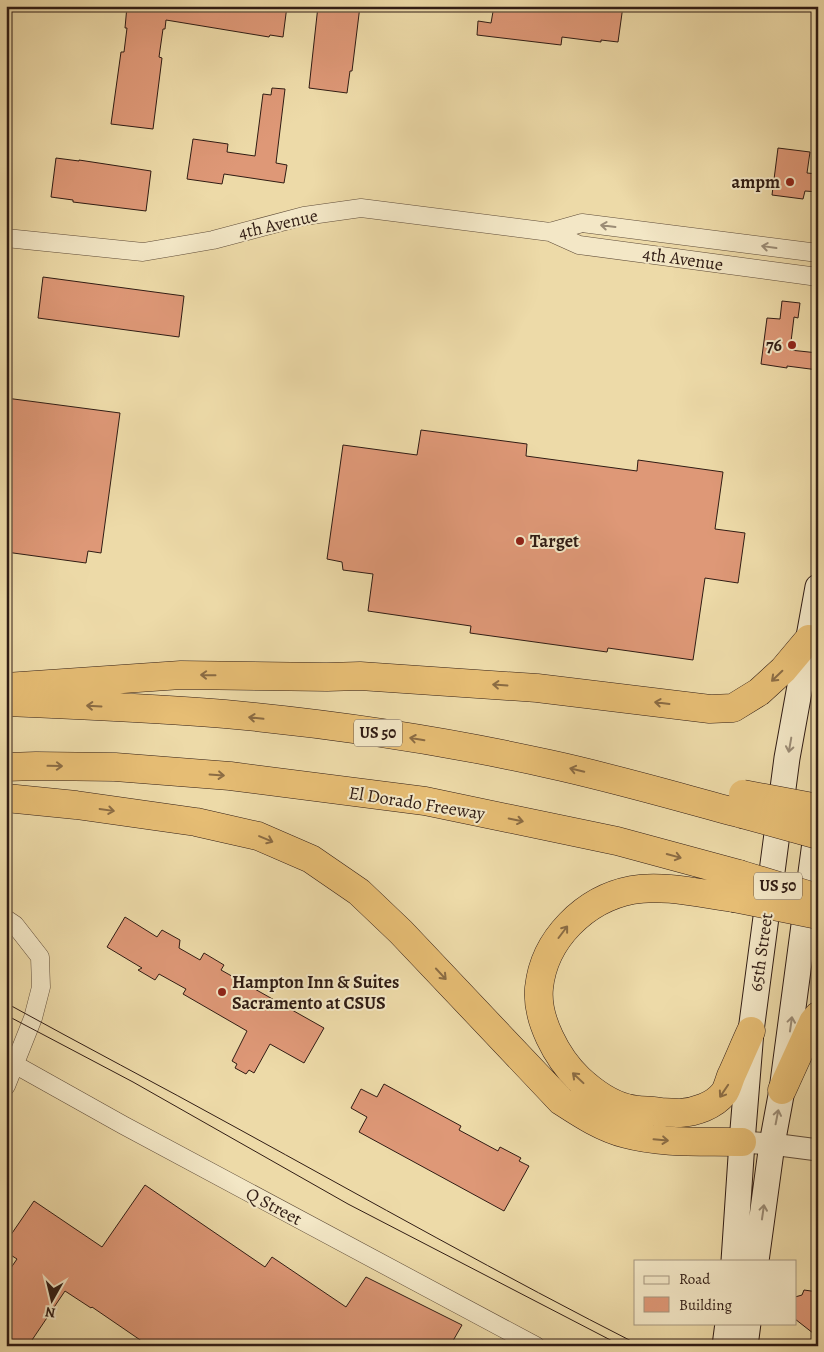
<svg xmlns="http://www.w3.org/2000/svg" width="824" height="1352" viewBox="0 0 824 1352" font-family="Alegreya,serif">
  <rect width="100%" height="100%" fill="#eddaa8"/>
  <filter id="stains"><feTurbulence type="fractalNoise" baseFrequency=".004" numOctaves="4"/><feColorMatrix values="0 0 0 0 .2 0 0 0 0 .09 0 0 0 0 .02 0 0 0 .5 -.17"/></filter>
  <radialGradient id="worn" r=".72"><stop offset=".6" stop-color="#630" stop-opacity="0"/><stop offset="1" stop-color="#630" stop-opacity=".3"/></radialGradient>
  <path fill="#de9877" stroke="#301c14" d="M127,6H287L283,37L270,35L269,37L166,20L165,29H163L159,57L162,58L153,129L111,124L121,52H124L127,28H125Z
    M318,6H360L352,71H350L347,93L309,88Z
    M494,6H623L618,42L601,40V42L562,37L561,45L477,35L478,21L491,23Z
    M272,88L285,89L276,163L287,165L284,183L224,174L222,184L187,179L193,139L228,144L227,152L255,156L263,94L271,95Z
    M778,148L810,152L807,173L818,174V192L805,191L803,199L772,195Z
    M56,158L79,161V160L151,171L146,211L73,202V200L51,197Z
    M43,277L184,296L179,337L38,318Z
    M782,301L800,303L798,318L794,317L790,350L818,353V370L787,366V368L761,364L767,318L780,319Z
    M6,398L120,413L101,553L88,551L86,563L6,552Z
    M421,430L527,444L526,456L637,471L638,460L723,472L715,529L745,533L738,583L705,578L693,660L608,648L607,652L470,633L471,626L368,611L373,574L343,570L342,562L327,559L343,445L417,455Z
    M125,917L157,937L162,930L180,940L179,948L200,960L204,953L224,965L221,970L324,1028L304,1063L270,1044L254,1073L249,1070L246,1074L235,1068L237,1064L232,1061L247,1031L183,994L186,989L159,974L155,980L138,970L142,968L107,947Z
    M384,1084L461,1126L459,1130L498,1151L500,1147L521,1158L519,1161L529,1166L504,1211L359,1132L367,1117L351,1108L361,1089L377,1097Z
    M145,1185L265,1267L272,1257L346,1307L366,1277L462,1325L450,1346H149L92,1307L91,1308L65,1291L28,1346H6V1275L17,1259L6,1252V1242L34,1201L102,1247Z
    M804,1290L818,1292V1337L795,1319V1297L802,1295Z"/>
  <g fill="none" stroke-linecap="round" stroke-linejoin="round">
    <g stroke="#5f4c39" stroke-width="19">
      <path id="minor" d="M550,232L582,223L818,253
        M6,238L143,252L213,240L304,216L361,208L550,232L579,245L818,277
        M6,919L15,925L40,957L41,987L33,1018L6,1086
        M14,1064L123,1125L536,1346"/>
    </g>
    <g stroke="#5f4c39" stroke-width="23">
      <path id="tertiary" d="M742,1142L772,1144L818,1150"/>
    </g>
    <g stroke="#301c14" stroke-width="27">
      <path id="secondary" d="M734,1261L742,1142L751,1031L787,758L818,587
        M756,1261L772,1144L782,1090L818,820
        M725,1346L728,1323
        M745,1346L748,1323"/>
    </g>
    <g stroke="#301c14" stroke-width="29">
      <path id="motorway" d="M6,687L181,675L327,677L360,676L537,688L710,709L733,708L759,692L783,670L809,639
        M6,702C79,705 152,708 225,714C333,724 442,740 549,764C614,778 678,797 742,814
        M6,767L36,766L115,767L230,776L425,801L617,841L739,874
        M6,798L76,805L196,822L258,836L311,859L359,892L401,932L561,1101C581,1114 602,1128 626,1134C663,1144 703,1141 742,1142
        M734,898C703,894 662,884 632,890C585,899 544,939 539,988C536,1019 557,1058 579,1079C592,1091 610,1104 627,1108C638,1111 650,1110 661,1112C667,1112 674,1113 680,1113C695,1112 714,1106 724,1093C727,1089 729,1081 731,1076C738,1061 744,1046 751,1031
        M782,1090L813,1022L818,1016"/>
    </g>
    <use href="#minor" stroke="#f3e7c6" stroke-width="18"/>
    <use href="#tertiary" stroke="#f3e7c6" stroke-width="21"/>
    <use href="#secondary" stroke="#f3e7c6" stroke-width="25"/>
    <use href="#motorway" stroke="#e6bd74" stroke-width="28"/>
    <path stroke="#301c14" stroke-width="1" d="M6,1003C82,1045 159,1085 235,1127C370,1201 503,1276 641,1346
      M6,1015L133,1082L348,1204L622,1346"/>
    <g stroke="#301c14" stroke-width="29" stroke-linecap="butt">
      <path id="motorway-bridge" d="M743,794L818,808
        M742,814L818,835
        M739,874L818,898
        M734,898L818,915"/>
    </g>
    <use href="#motorway-bridge" stroke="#e6bd74" stroke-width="28"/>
  </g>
  <defs><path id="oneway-shaft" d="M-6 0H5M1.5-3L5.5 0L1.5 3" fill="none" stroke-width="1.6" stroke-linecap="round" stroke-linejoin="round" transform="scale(1.25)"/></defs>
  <g stroke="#9b8c76">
    <use href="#oneway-shaft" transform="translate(608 226) rotate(-173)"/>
    <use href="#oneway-shaft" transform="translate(769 247) rotate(-172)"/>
    <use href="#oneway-shaft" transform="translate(790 745) rotate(100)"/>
    <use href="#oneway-shaft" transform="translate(791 1024) rotate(-82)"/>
    <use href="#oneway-shaft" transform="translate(777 1117) rotate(-79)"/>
    <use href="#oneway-shaft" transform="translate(763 1212) rotate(-82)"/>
  </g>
  <g stroke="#8b6c44">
    <use href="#oneway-shaft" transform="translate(208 675) rotate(-179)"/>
    <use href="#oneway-shaft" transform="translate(777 676) rotate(136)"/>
    <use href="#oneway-shaft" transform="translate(500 685) rotate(-176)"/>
    <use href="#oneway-shaft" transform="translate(662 703) rotate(-173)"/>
    <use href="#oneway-shaft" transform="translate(94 706) rotate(-177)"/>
    <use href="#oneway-shaft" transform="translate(256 718) rotate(-174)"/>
    <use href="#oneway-shaft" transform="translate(417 739) rotate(-171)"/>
    <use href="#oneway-shaft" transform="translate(55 766) rotate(1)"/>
    <use href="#oneway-shaft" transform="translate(577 770) rotate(-166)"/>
    <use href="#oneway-shaft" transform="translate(217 775) rotate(4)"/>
    <use href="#oneway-shaft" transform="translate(107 810) rotate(8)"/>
    <use href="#oneway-shaft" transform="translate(516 820) rotate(12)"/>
    <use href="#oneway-shaft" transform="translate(266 839) rotate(23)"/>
    <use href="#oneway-shaft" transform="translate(674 856) rotate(15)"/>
    <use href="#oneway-shaft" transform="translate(563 932) rotate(-53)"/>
    <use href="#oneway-shaft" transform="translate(441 974) rotate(47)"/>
    <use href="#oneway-shaft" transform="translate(578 1078) rotate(-137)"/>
    <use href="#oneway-shaft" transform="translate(724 1091) rotate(124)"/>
    <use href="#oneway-shaft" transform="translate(661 1140) rotate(5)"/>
  </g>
  <g fill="#8f2418" stroke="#f3e7c6" stroke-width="2">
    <circle cx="790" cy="182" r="5"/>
    <circle cx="792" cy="345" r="5"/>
    <circle cx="520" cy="541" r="5"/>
    <circle cx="222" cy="992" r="5"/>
  </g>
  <g text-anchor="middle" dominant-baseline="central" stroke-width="4" stroke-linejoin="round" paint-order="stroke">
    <g fill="#f3e7c6" stroke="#6a5949" stroke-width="1">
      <rect x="354" y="719.5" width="48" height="27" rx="4"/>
      <rect x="754" y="872.5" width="48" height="27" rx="4"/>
    </g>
    <g font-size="16" font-weight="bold" fill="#301c14">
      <text x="378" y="733">US 50</text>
      <text x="778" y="886">US 50</text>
    </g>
    <g font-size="18" font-weight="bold" fill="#301c14" stroke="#f3e7c6" text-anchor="end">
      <text x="780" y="182">ampm</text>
      <text x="782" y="345">76</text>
      <text x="530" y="541" text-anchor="start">Target</text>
      <text x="232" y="982" text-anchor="start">Hampton Inn &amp; Suites<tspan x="232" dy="21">Sacramento at CSUS</tspan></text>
    </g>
    <g font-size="18" fill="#301c14" stroke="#f3e7c6">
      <text transform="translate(278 224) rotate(-13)">4th Avenue</text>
      <text transform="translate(683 259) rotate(8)">4th Avenue</text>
      <text transform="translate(417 803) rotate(9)">El Dorado Freeway</text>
      <text transform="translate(761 952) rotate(-82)">65th Street</text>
      <text transform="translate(274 1206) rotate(28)">Q Street</text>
    </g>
  </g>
  <rect width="824" height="1352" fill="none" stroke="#eddaa8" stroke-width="25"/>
  <rect x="8" y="8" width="809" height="1337" fill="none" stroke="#301c14" stroke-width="2.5"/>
  <rect x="12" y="12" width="799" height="1327" fill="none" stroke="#301c14"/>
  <rect x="634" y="1260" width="162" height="65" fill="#f3e7c6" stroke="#a5967f"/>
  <rect x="644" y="1276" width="25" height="8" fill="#f3e7c6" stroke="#a5967f"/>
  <text x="679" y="1284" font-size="15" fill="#301c14">Road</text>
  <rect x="644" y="1297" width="25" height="15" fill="#de9877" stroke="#a5967f"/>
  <text x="679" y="1310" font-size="15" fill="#301c14">Building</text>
  <g transform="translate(52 1300) rotate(188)" stroke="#f3e7c6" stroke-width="4" paint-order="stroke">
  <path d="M0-4L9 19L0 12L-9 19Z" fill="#301c14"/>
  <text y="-8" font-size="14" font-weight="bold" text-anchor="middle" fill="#301c14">N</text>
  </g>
  <rect width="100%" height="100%" filter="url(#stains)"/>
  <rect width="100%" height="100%" fill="url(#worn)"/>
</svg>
